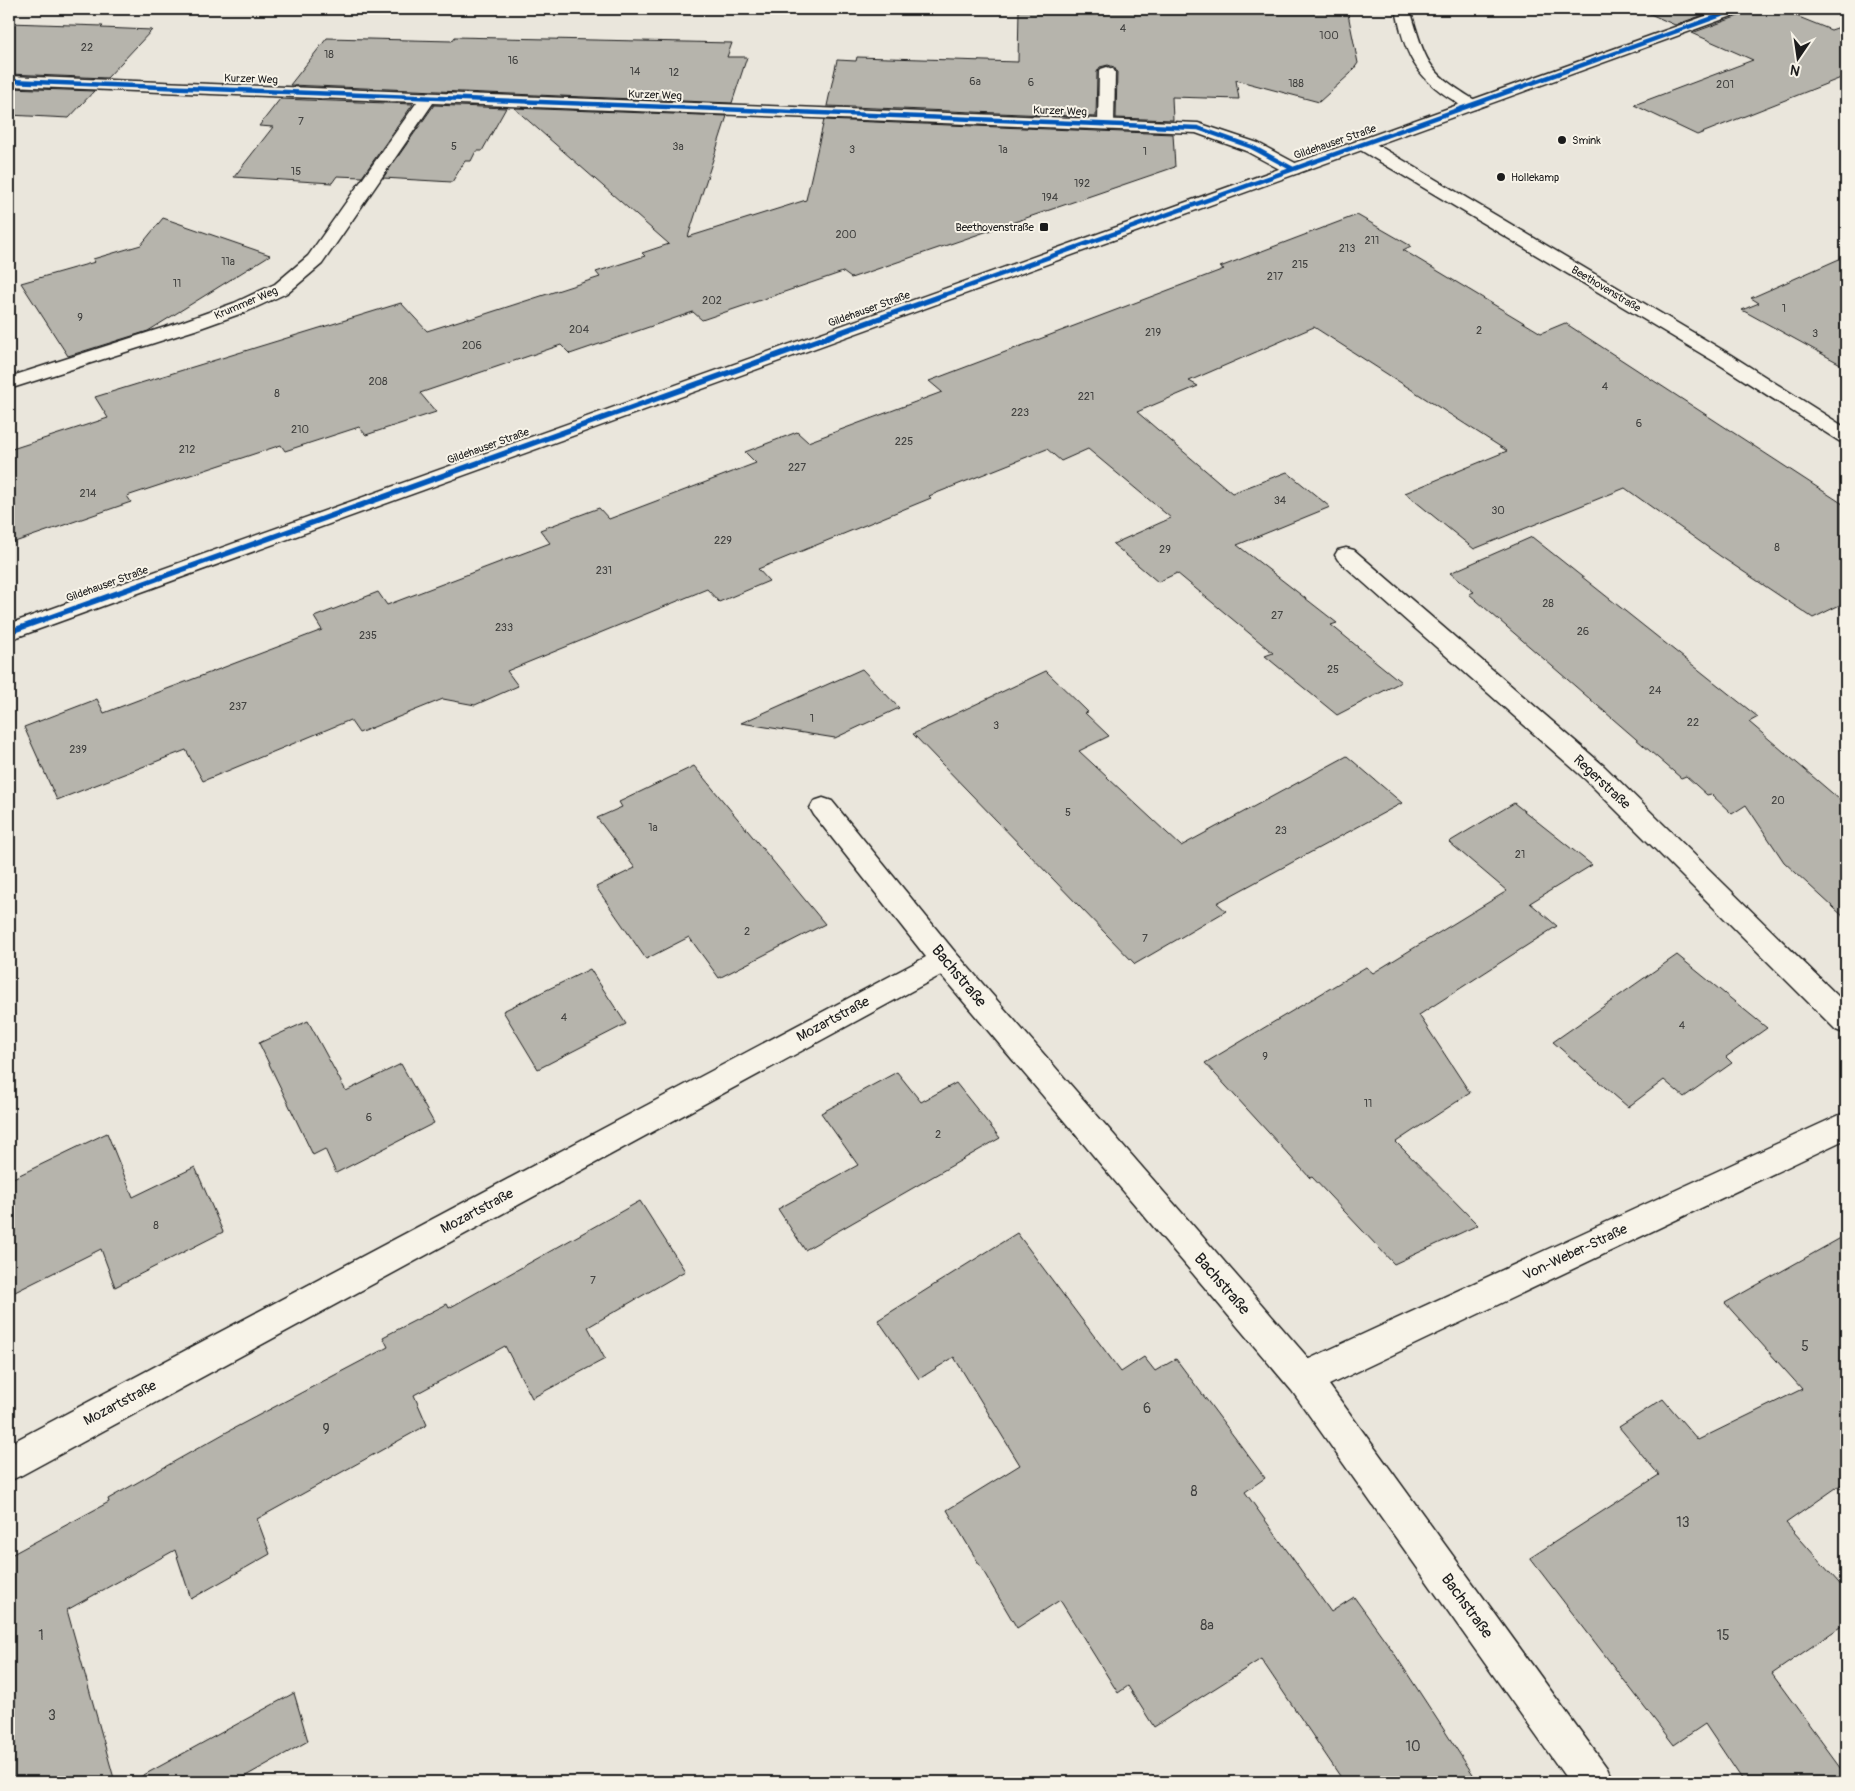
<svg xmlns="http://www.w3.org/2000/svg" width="1855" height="1791" viewBox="0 0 1855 1791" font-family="Pangolin,sans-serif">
  <rect width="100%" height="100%" fill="#eae6dc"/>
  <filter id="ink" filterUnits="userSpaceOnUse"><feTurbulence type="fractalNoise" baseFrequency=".02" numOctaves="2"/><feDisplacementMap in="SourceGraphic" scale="10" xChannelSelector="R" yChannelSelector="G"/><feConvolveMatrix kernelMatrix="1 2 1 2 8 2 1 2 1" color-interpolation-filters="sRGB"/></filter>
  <g filter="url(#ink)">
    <path fill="#b6b4ac" stroke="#1c1c1c" d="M1019,9H1347L1358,63L1351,73L1319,102L1236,80L1239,99L1172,97L1173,120L1116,118L1117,72L1114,67L1108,65L1100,67L1097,72L1096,117L827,106L837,60L856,61L857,57L1018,62Z
      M1639,9H1720L1675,25Z
      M1747,9H1779L1831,30L1846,25V76L1697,135L1634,105L1753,60L1692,33L1744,14Z
      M9,23L103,26L101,28L152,30L107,78L9,74Z
      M455,37L732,43L727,57H747L732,103L290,85L327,38L452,41Z
      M9,88L94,91L69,118L9,115Z
      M280,99L413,104L362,177L337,176L332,183L234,177L273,127L259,126Z
      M434,105L506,108L482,151H476L471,161H465L452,182L383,178Z
      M514,108L727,116L688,237L806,200L824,120L1173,134L1175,167L851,278L843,272L702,320L693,312L570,354L561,345L420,393L436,412L366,435L359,427L285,451L281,445L127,496L131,502L9,544V450L108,418L95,397L401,303L427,331L468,318L470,319L600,277L596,272L645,256L642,253L669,244Z
      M1357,215L1411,246L1403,250L1541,333L1565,323L1846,506V602L1813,618L1720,556L1625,488L1474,549L1405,493L1507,451L1314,327L1189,381L1198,386L1137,412L1232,493L1287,472L1330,507L1237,545L1337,623L1331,625L1401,682L1337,715L1265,656L1273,653L1177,573L1158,582L1113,544L1171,518L1088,449L1061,461L1047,449L929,496L931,498L758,569L769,581L719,602L707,589L507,671L518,686L475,705L443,699L359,733L350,720L203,781L186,750L57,800L24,727L97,699L104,713L322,630L314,617L378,592L387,605L550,543L540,530L599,508L609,519L756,463L745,452L797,432L808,442L942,392L929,381L1224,269L1220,267Z
      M163,218L270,255L148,331L68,356L21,283L95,262L93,259L141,245Z
      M1846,256V367L1742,310L1759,303L1751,298Z
      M1532,537L1758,717L1749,722L1846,805V919L1784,862L1746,805L1732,814L1711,794L1707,795L1686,776L1681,778L1469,594L1474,592L1450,573Z
      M862,669L899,708L835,738L741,723Z
      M1046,671L1088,712L1085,713L1109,736L1079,751L1181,846L1347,756L1402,803L1217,903L1226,911L1135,964L913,734Z
      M694,766L825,924L719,978L689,937L646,959L596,887L635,868L597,818L622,807L619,802Z
      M1514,803L1592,865L1530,903L1557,926L1419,1015L1470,1093L1396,1142L1478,1225L1394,1264L1312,1177L1310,1178L1205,1063L1366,967L1373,973L1507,891L1449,842Z
      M1677,955L1767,1028L1726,1057L1732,1063L1684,1097L1664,1080L1628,1107L1553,1042Z
      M590,969L626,1024L538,1069L503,1011Z
      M308,1021L346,1091L401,1064L434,1123L336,1173L325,1149L313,1155L259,1043Z
      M897,1072L921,1102L956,1083L1000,1138L805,1250L778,1209L858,1165L821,1113Z
      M107,1133L133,1197L195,1167L223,1232L115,1287L101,1249L9,1295V1180Z
      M640,1201L685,1271L588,1327L605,1359L532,1398L505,1346L414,1395L427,1425L257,1519L270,1554L191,1599L175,1550L67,1610L115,1782H9V1556L109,1502L108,1499L225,1433L388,1347L383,1337L447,1304L449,1308Z
      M1017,1233L1121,1372L1144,1357L1155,1371L1176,1359L1265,1478L1245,1492L1331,1612L1354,1597L1390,1647L1478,1782H1344L1261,1659L1154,1727L1128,1686L1118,1693L1060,1600L1017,1628L947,1510L1020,1465L954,1357L919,1379L878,1320Z
      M1846,1235V1481L1786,1523L1846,1591V1623L1772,1674L1846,1775V1782H1744L1705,1724L1674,1745L1530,1558L1659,1475L1619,1427L1663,1399L1698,1440L1802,1389L1725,1303Z
      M294,1693L308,1741L235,1782H131Z"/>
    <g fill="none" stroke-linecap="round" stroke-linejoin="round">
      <g stroke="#1c1c1c" stroke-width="3">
        <path id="service" d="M1107,67L1113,69L1115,72L1114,124L1112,128H1100L1098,124L1099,72L1101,69Z"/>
      </g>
      <g stroke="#1c1c1c" stroke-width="3">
        <path id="minor" d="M1396,9H1410C1427,65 1426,70 1478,102L1480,105L1478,108C1468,111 1461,106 1453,100C1415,77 1404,52 1396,9Z
          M9,76L1198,123L1258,143L1299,165L1302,169L1299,173L1293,174L1287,173L1246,151L1196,133L433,103L322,264L289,292L248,311L195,330L9,389V377L181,322L234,303L275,284L308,256L417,102L9,86Z
          M1363,139L1369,140L1731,355L1846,428V443L1839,441L1717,363L1357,148L1355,144L1357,140Z
          M1346,548L1354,550L1604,766L1846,1004V1034L1836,1030L1586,780L1338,560L1335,555L1338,550Z
          M823,798L832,801L955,952L1309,1359L1846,1112V1139L1329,1385L1607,1768L1613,1782H1569L1292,1391L941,975L22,1475L9,1481V1444L926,957L814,815L810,808L814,801Z"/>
      </g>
      <g stroke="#1c1c1c" stroke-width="3">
        <path id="secondary" d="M1725,9H1745L1743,12L9,640V624Z"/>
      </g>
      <use href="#service" fill="#f7f3e8" fill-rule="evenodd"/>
      <use href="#minor" fill="#f7f3e8" fill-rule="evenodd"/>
      <use href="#secondary" fill="#f7f3e8" fill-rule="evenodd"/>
      <g stroke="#f7f3e8" stroke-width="6">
        <path id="cycleway-far1" d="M9,81L1198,128L1252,147L1293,169
          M941,296L1738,9"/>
      </g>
      <g stroke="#f7f3e8" stroke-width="8">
        <path id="cycleway" d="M9,632L944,295"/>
      </g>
      <use href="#cycleway-far1" stroke="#0057b8" stroke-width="4.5"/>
      <use href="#cycleway" stroke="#0057b8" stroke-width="5.5"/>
    </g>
  </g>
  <g fill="#1c1c1c" stroke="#f7f3e8" stroke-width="2">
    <circle cx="1562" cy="140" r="5"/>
    <circle cx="1501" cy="177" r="5"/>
    <rect x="1039" y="222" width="10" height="10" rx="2.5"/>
  </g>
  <g text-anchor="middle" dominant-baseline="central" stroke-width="4" stroke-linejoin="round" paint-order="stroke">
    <g font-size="11" fill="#424240">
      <text x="1123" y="28">4</text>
      <text x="1329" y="35">100</text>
      <text x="87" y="47">22</text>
      <text x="329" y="54">18</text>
      <text x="513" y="60">16</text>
      <text x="635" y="71">14</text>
      <text x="674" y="72">12</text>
      <text x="975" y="81">6a</text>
      <text x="1031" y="82">6</text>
      <text x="1296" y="83">188</text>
      <text x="1725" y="84">201</text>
      <text x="301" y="121">7</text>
      <text x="454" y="146">5</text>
      <text x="678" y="146">3a</text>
      <text x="852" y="149">3</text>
      <text x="1003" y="149">1a</text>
      <text x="1145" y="151">1</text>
      <text x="296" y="171">15</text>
      <text x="1082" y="183">192</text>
      <text x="1050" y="197">194</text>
      <text x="846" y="234">200</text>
      <text x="1372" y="240">211</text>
      <text x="1347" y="248">213</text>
      <text x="228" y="261">11a</text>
      <text x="1300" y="264">215</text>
      <text x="1275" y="276">217</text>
      <text x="177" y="283">11</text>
      <text x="712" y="300">202</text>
      <text x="1784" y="308">1</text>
      <text x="80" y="317">9</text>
      <text x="579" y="329">204</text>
      <text x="1479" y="330">2</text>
      <text x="1153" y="332">219</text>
      <text x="1815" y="333">3</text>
      <text x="472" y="345">206</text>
      <text x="378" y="381">208</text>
      <text x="1605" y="386">4</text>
      <text x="277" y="393">8</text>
      <text x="1086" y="396">221</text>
      <text x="1020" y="412">223</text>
      <text x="1639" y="423">6</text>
      <text x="300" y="429">210</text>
      <text x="904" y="441">225</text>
      <text x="187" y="449">212</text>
      <text x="797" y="467">227</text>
      <text x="88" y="493">214</text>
      <text x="1280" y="500">34</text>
      <text x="1498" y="510">30</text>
      <text x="723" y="540">229</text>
      <text x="1777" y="547">8</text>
      <text x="1165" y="549">29</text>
      <text x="604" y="570">231</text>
      <text x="1548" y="603">28</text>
      <text x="1277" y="615">27</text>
      <text x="504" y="627">233</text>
      <text x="1583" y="631">26</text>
      <text x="368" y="635">235</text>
      <text x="1333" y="669">25</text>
      <text x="1655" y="690">24</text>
      <text x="238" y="706">237</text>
      <text x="812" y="718">1</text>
      <text x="1693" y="722">22</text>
      <text x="996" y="725">3</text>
      <text x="78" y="749">239</text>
      <text x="1778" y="800">20</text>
      <text x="1068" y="812">5</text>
      <text x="653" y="827">1a</text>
      <text x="1281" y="830">23</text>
      <text x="1520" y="854">21</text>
      <text x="747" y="931">2</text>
      <text x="1145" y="938">7</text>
      <text x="564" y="1017">4</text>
      <text x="1682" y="1025">4</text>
      <text x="1265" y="1056">9</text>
      <text x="1368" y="1103">11</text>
      <text x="369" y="1117">6</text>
      <text x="938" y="1134">2</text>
      <text x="156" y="1225">8</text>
      <text x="593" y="1280">7</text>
    </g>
    <g font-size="11" fill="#1c1c1c" stroke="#f7f3e8">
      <text transform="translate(251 79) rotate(2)">Kurzer Weg</text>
      <text transform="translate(655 95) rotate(2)">Kurzer Weg</text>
      <text transform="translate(1060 111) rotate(2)">Kurzer Weg</text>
      <text transform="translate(1335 142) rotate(-19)">Gildehauser Straße</text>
      <text transform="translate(1606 289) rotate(31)">Beethovenstraße</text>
      <text transform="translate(246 303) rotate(-23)">Krummer Weg</text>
      <text transform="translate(869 309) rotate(-20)">Gildehauser Straße</text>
      <text transform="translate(488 446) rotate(-20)">Gildehauser Straße</text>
      <text transform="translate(107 584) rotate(-20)">Gildehauser Straße</text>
    </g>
    <g font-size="11" fill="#1c1c1c" stroke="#f7f3e8" text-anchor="start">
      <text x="1572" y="140">Smink</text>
      <text x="1511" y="177">Hollekamp</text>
      <text x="1034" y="227" text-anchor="end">Beethovenstraße</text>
    </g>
    <g font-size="14" fill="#1c1c1c" stroke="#f7f3e8">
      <text transform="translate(1602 782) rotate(43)">Regerstraße</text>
      <text transform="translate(833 1019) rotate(-28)">Mozartstraße</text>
      <text transform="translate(477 1211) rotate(-28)">Mozartstraße</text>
      <text transform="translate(1575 1252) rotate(-25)">Von-Weber-Straße</text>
      <text transform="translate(120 1403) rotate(-28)">Mozartstraße</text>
    </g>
    <g font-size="14" fill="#424240">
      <text x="1805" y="1346">5</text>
      <text x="1147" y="1408">6</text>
      <text x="326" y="1429">9</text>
      <text x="1194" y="1491">8</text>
      <text x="1683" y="1522">13</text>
      <text x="1207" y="1625">8a</text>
      <text x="41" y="1635">1</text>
      <text x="1723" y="1635">15</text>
      <text x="52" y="1715">3</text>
      <text x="1413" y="1746">10</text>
    </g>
    <g font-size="16" fill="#1c1c1c" stroke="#f7f3e8">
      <text transform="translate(959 976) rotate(50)">Bachstraße</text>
      <text transform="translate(1222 1284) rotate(49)">Bachstraße</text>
      <text transform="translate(1467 1606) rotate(54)">Bachstraße</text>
    </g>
  </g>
  <rect width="1855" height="1791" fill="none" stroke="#f7f3e8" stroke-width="30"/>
  <rect x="15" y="15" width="1825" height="1761" fill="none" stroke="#1c1c1c" stroke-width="2" filter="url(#ink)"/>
  <g transform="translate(1798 58) rotate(193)" stroke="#f7f3e8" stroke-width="4" paint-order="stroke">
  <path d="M0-4L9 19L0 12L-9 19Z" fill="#1c1c1c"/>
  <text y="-8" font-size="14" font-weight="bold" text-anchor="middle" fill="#1c1c1c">N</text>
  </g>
</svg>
